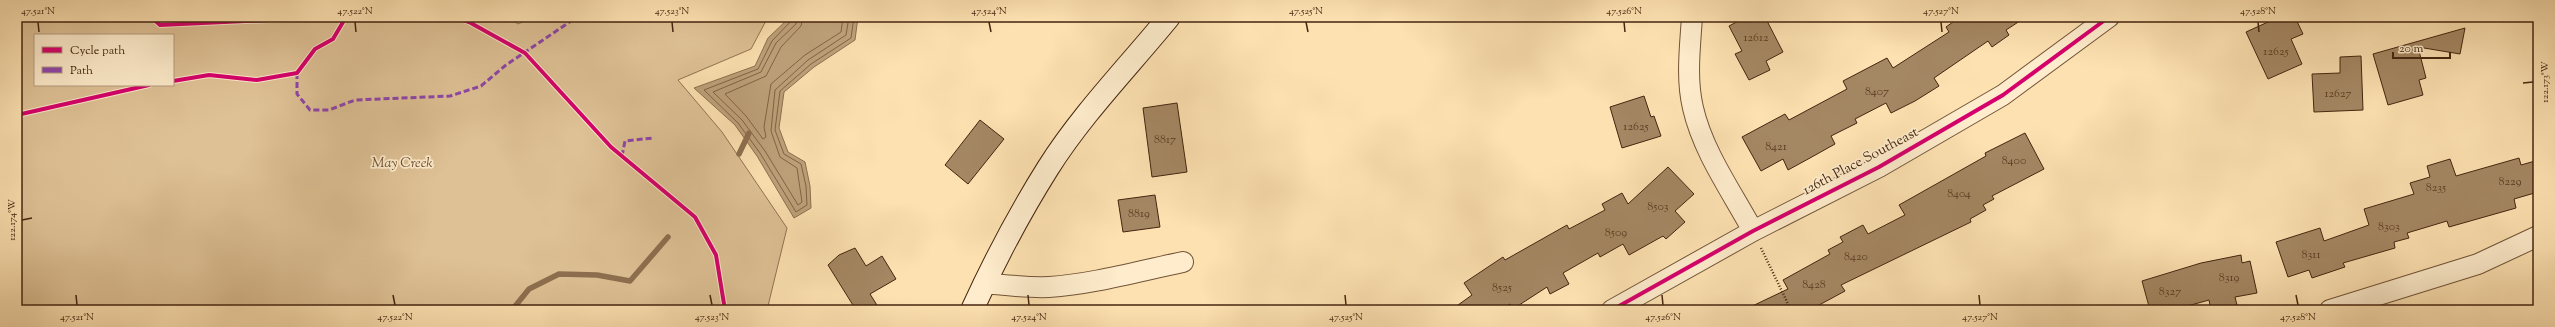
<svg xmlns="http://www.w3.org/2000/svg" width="2555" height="327" viewBox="0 0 2555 327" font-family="'Sorts Mill Goudy',serif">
  <rect width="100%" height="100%" fill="#fde1b1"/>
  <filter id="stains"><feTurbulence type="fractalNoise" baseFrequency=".005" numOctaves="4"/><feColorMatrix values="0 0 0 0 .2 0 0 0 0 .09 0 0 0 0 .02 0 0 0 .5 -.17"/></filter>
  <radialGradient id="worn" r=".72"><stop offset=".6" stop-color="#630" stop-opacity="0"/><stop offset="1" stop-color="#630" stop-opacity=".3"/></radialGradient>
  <path fill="#dec195" stroke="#917352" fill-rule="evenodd" d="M17,17H507L518,24L534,17H768L751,49L678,80L722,132L787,228L767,310H17ZM35,35H173V85H35Z"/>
  <path fill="#bea17a" stroke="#8d6f4f" d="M790,17H858L855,40L814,67L784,92L779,128L788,152L805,162L810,186L811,208L794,218L757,156L735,125L694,88L755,66L768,38Z"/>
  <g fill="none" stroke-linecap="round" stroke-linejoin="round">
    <path stroke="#816344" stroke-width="1" d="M792,17L791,21L772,41L758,69L704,90L738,123L760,153L796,212L807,205L806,186L801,164L784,154L775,130L780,91L811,64L851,38L854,17
      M797,17L796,24L776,43L761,72L713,92L742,120L765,151L798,205L802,202L797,168L780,157L771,131L775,90L808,60L846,35L849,17
      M803,17L801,26L781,47L766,76L725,94L746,116L763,139L766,137L764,127L771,84L805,55L841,32L843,17"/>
    <path stroke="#8d6f4f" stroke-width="5.5" d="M739,154L749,133
      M512,310L529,289L559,274L597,275L630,281L668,237"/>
  </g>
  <path fill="#a48763" stroke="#44250f" d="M1746,17H1765L1783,52L1766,61L1770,70L1749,80L1735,54L1742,51L1729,26Z
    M1960,17H2026L2006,30L2009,35L1992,47L1988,41L1934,78L1939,86L1915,101L1891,113L1886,103L1855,119L1857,123L1831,136L1835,144L1810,158L1788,170L1783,159L1761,171L1742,137L1785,114L1789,120L1847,89L1843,81L1887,58L1893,68L1949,32L1946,27Z
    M2279,17H2295L2303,34L2291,39L2302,64L2268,79L2246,32Z
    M2465,28L2460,54L2418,47L2426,78L2419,80L2423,95L2388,105L2373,54Z
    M2361,56L2363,110L2314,112L2312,74L2340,73V57Z
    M1644,96L1651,117L1654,116L1661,136L1622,148L1610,107Z
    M1177,103L1187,172L1152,177L1143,108Z
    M980,120L1004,139L968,184L945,165Z
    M2025,133L2044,169L1992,196L1994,199L1983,205L1986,210L1970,219L1971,222L1841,285L1845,291L1810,310H1744L1788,289L1783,280L1830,254L1828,250L1843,242L1840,237L1863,225L1868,234L1905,215L1899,205L1986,156L1985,153Z
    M2519,158L2521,165L2535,161L2538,172V192L2514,199L2516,208L2449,227L2447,221L2407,233L2409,238L2394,242L2395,248L2343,263L2345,267L2312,278L2309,270L2288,277L2276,242L2320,228L2324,241L2369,225L2364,209L2414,194L2410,183L2430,177L2427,166L2450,159L2456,176Z
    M1668,167L1694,194L1675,211L1685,222L1666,239L1663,236L1629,255L1623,244L1600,257L1598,253L1563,273L1569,284L1550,294L1547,287L1513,309L1510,304L1500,310H1451L1472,295L1464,283L1503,257L1505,260L1567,225L1569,229L1605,210L1602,204L1622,193L1628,204Z
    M1155,195L1160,227L1123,232L1118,200Z
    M855,248L866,266L882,256L896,279L870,294L880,310H856L828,265L839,255Z
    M2241,255L2242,263L2250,261L2257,293L2235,297L2237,305L2211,310L2209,300L2173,310H2150L2142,281L2201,263Z"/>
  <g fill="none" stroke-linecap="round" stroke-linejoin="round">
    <g stroke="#725438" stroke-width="22">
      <path id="street" d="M1692,17C1690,47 1686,79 1693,108C1703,152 1732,192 1753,231
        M984,283C1006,285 1027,288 1049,287C1094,284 1139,271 1183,262
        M1612,310L1753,231L1879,167L2003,95L2109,17
        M2330,310L2478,264L2538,236"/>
    </g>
    <g stroke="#44250f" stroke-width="24">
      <path id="secondary" d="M972,310C994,262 1019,214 1048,168C1082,114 1129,66 1169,17"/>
    </g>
    <path stroke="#44250f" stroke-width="2.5" stroke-dasharray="1 2" stroke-linecap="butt" d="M1761,248L1791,310"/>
    <use href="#street" stroke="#feeccc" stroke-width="20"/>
    <use href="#secondary" stroke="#feeccc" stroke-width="22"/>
    <path stroke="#8e44ad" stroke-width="3" stroke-dasharray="6 3" stroke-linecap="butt" d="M297,73V94L310,110H329L355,100L450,96L481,86L506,65L577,17
      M622,156L625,141L653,138"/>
    <g stroke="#feeccc" stroke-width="6">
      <path id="cycleway" d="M151,17L160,25L335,17
        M454,17L469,22L525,53L611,147L695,217L716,255L725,310
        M173,81L209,75L257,80L297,73L315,49L333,39L346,17
        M17,115L149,85
        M1612,310L1753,231L1879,167L2003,95L2109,17"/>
    </g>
    <use href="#cycleway" stroke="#d6006c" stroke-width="4"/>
  </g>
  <path fill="none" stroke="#44250f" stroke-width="1.5" d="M38,22L39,32M355,22L356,32M672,22L673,32M989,22L991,32M1306,22L1308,32M1624,22L1625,32M1941,22L1942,32M2258,22L2259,32M2523,83L2533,82M22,220L32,218M76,295L77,305M393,295L395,305M710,295L712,305M1028,295L1029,305M1345,295L1346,305M1662,295L1663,305M1979,295L1980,305M2296,295L2298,305"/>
  <g text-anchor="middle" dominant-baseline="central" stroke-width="3.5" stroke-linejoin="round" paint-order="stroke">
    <g font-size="12" fill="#5c3e24">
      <text x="1756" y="38">12612</text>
      <text x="2276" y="52">12625</text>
      <text x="1877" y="92">8407</text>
      <text x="2338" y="94">12627</text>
      <text x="1636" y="127">12625</text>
      <text x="1165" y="140">8817</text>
      <text x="1776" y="147">8421</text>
      <text x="2014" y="161">8400</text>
      <text x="2510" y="182">8229</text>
      <text x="2436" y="188">8235</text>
      <text x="1959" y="194">8404</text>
      <text x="1658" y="207">8503</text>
      <text x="1139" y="214">8819</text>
      <text x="2389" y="227">8303</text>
      <text x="1616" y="233">8509</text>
      <text x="2311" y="255">8311</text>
      <text x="1856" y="257">8420</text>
      <text x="2229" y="278">8319</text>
      <text x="1814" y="285">8428</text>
      <text x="1502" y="288">8525</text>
      <text x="2170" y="292">8327</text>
    </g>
    <g font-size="14" fill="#44250f" stroke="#feeccc">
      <text transform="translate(1861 162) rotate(-28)">126th Place Southeast</text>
    </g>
    <g font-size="14" font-style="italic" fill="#6a4c30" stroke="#feeccc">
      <text x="402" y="164">May Creek</text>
    </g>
  </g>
  <rect width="2555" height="327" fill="none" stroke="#fde1b1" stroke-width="44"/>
  <rect x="34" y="34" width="140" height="52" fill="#feeccc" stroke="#b49c80"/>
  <rect x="42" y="47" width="20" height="6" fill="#d6006c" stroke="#b49c80"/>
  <text x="70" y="54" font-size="12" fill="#44250f">Cycle path</text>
  <rect x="42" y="67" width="20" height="6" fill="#8e44ad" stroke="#b49c80"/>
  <text x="70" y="74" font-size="12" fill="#44250f">Path</text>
  <path d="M2393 52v6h57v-6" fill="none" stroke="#44250f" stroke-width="2"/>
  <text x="2399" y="52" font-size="12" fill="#44250f" stroke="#feeccc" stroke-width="3" paint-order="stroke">20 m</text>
  <rect x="22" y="22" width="2511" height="283" fill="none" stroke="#44250f" stroke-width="1.5"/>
  <g font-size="10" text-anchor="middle" fill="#44250f">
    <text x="38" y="14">47.521°N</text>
    <text x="355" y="14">47.522°N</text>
    <text x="672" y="14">47.523°N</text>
    <text x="989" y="14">47.524°N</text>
    <text x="1306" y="14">47.525°N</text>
    <text x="1624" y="14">47.526°N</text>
    <text x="1941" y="14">47.527°N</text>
    <text x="2258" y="14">47.528°N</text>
    <text transform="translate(2544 82) rotate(-90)" y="4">122.173°W</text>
    <text transform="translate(11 220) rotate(-90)" y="4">122.174°W</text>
    <text x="77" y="320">47.521°N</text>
    <text x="395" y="320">47.522°N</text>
    <text x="712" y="320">47.523°N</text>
    <text x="1029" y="320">47.524°N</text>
    <text x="1346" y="320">47.525°N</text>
    <text x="1663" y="320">47.526°N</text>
    <text x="1980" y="320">47.527°N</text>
    <text x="2298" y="320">47.528°N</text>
  </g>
  <rect width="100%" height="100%" filter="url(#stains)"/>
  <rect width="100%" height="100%" fill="url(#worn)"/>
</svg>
